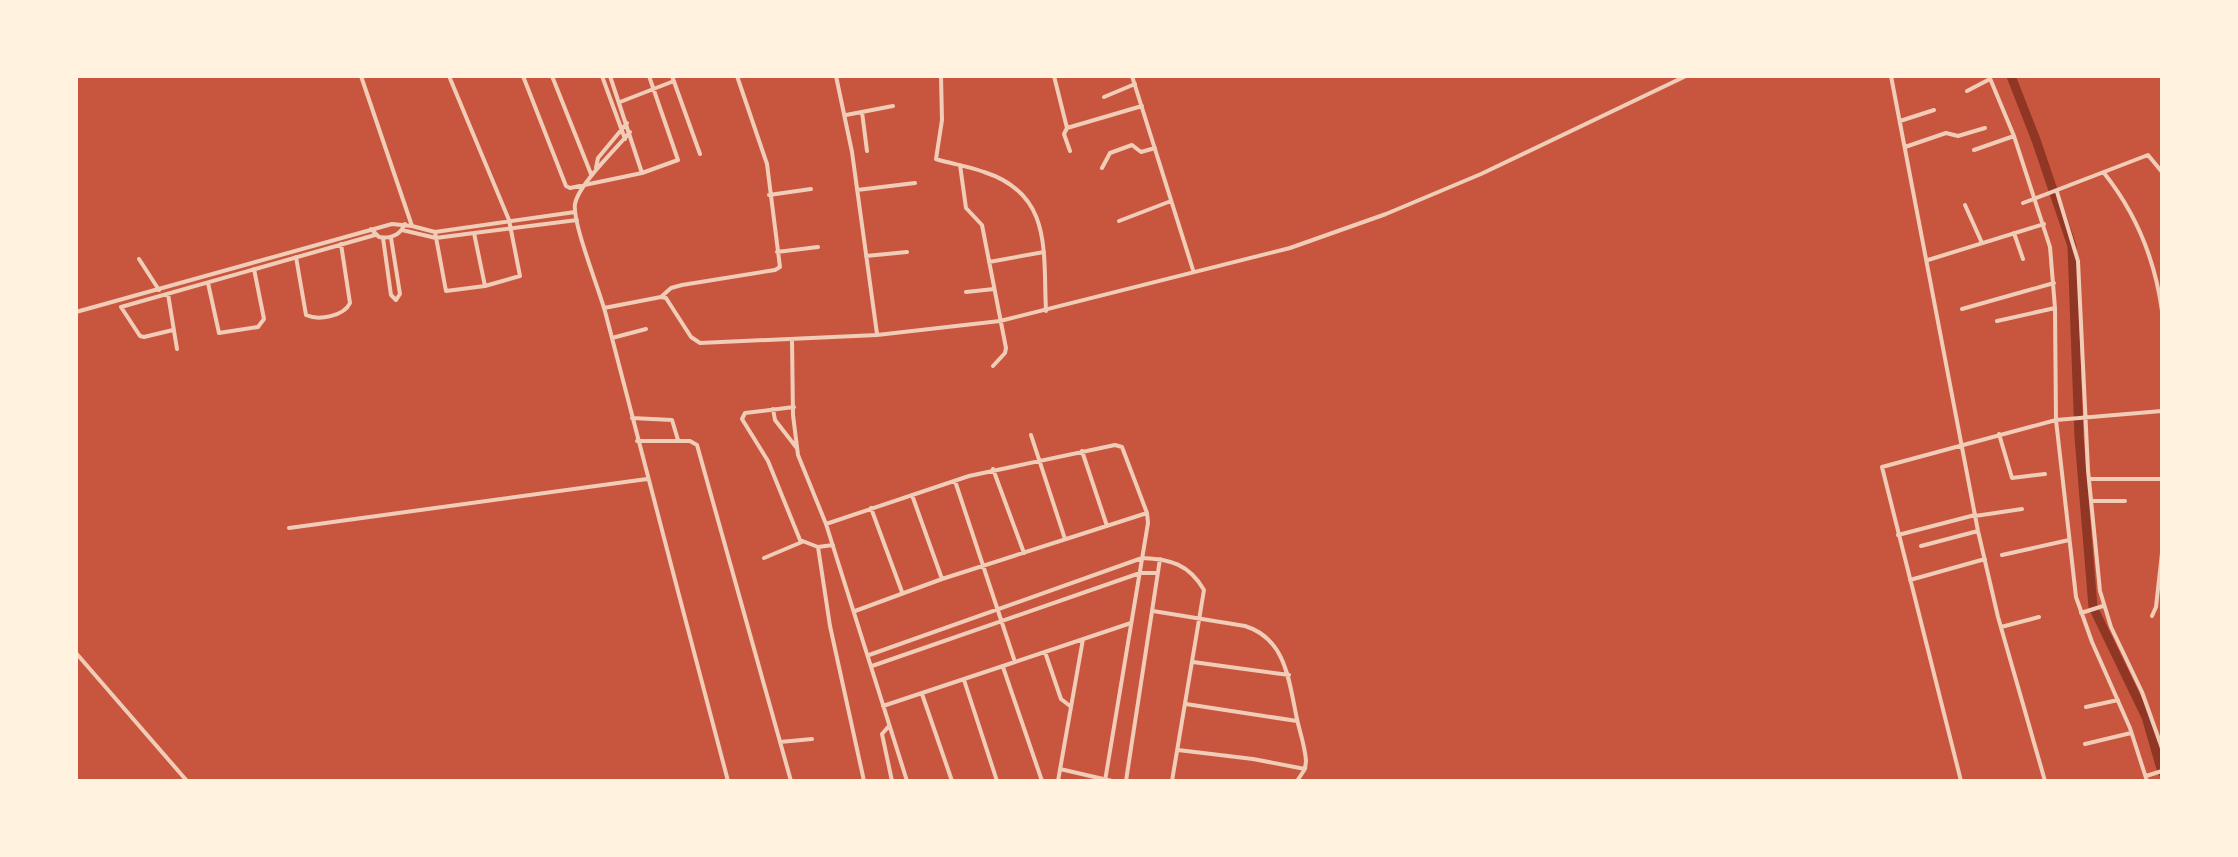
<svg xmlns="http://www.w3.org/2000/svg" width="2238" height="857" viewBox="0 0 2238 857" font-family="Commissioner,sans-serif">
  <rect width="100%" height="100%" fill="#c8553d"/>
  <g fill="none" stroke-linecap="round" stroke-linejoin="round">
    <path stroke="#8f3625" stroke-width="9" d="M2011,76L2036,140L2072,246L2079,437L2093,607L2146,717L2162,772"/>
    <path stroke="#f1ccb7" stroke-width="4" d="M523,76L566,186L570,188L642,173L678,160L649,76
      M552,76L591,174
      M602,76L625,139
      M610,76L642,173
      M672,76L700,154
      M836,76L852,152L877,334
      M941,76L942,120L936,159C952,164 968,166 984,172C1053,194 1043,252 1046,311
      M1054,76L1067,128L1064,134L1070,151
      M1132,76L1193,270
      M1891,76L1978,531L1998,617L2045,781
      M1989,76L2014,136L2050,247L2055,308L2056,420L2076,597L2092,642L2130,728L2147,781
      M1967,91L1990,79
      M1104,97L1135,84
      M620,102L674,81
      M862,112L867,151
      M846,115L893,106
      M1900,121L1934,110
      M1067,128L1142,106
      M630,132C616,149 578,185 575,204C572,223 600,291 606,315C646,470 687,626 728,781
      M1905,147L1946,133L1958,136L1985,128
      M1974,150L2014,136
      M960,165L966,208L982,225L1006,348L1005,353L993,366
      M596,168L598,158L627,123
      M1102,168L1110,153L1132,145L1141,152L1155,148
      M2104,173C2136,213 2155,260 2162,311
      M857,190L915,183
      M2057,192L2078,261L2088,470L2100,591L2111,627L2142,692L2162,748
      M769,195L811,189
      M2023,203L2148,155L2162,172
      M1965,205L1982,243
      M1119,221L1171,201
      M412,226L435,232L575,212
      M371,229L379,237C391,239 400,235 405,224
      M402,230L436,238L474,233
      M435,232L446,291L485,286L520,276L509,220L449,76
      M2014,233L2023,259
      M383,238L391,295L396,300L400,294L391,238
      M777,252L818,247
      M866,256L907,252
      M296,257L306,315C319,321 344,316 350,303L341,244
      M139,259L159,290
      M1928,260L2044,224
      M989,262L1044,252
      M208,283L219,333L258,327L264,319L254,269
      M485,286L474,233L577,220
      M966,292L994,289
      M168,294L177,349
      M661,297L671,288L682,285L775,270L780,267L767,164L737,76
      M121,307L375,235
      M121,307L140,336L144,337L173,330
      M604,308L661,297L666,298L691,337L700,343L877,335L1000,321L1290,248L1386,214L1481,174L1686,76
      M1962,309L2054,283
      M76,312L392,224L412,226L361,76
      M1997,321L2055,308
      M612,338L646,329
      M792,340L793,415L798,455L826,524L907,781
      M794,407L745,413L742,419L768,461L800,540L818,547L830,626L864,781
      M773,409L775,420L796,447
      M632,418L672,420L678,440
      M1999,434L2012,478L2045,474
      M1031,435L1065,539
      M637,441H690L697,445L791,781
      M1082,451L1107,526
      M993,469L1024,553
      M2089,479H2162
      M955,481L1015,662L1131,623
      M912,495L942,579
      M2091,501H2125
      M871,508L902,592
      M1975,516L2022,509
      M826,524L969,476L1115,445L1122,447L1147,513L1148,523L1105,781
      M289,528L647,479
      M1898,535L1975,515
      M1921,546L1978,531
      M818,547L833,545
      M2002,555L2069,540
      M764,558L802,542
      M1910,580L1985,559
      M855,611L942,579L1147,513
      M1153,611L1245,626C1287,639 1289,683 1297,719C1300,733 1305,746 1306,761L1305,769L1253,759L1178,750
      M2081,613L2103,606
      M2152,616L2156,607L2162,553
      M2001,627L2039,617
      M1045,652L1061,699L1070,706
      M76,653L187,781
      M869,655L1142,558C1170,559 1189,564 1204,590L1172,781
      M1193,662L1289,675
      M872,666L1140,573H1158
      M1003,667L1042,781
      M964,680L997,781
      M922,694L952,781
      M1186,704L1297,721
      M883,706L1015,662
      M2086,707L2118,700
      M889,726L882,734L892,781
      M780,742L812,739
      M2085,744L2131,733
      M1060,769L1112,781
      M2146,776L2162,771
      M1058,781L1083,639
      M1126,781L1160,559
      M1297,781L1305,769
      M1961,781L1882,467L2056,420L2162,411"/>
  </g>
  <rect width="2238" height="857" fill="none" stroke="#fff3e0" stroke-width="156"/>
</svg>
